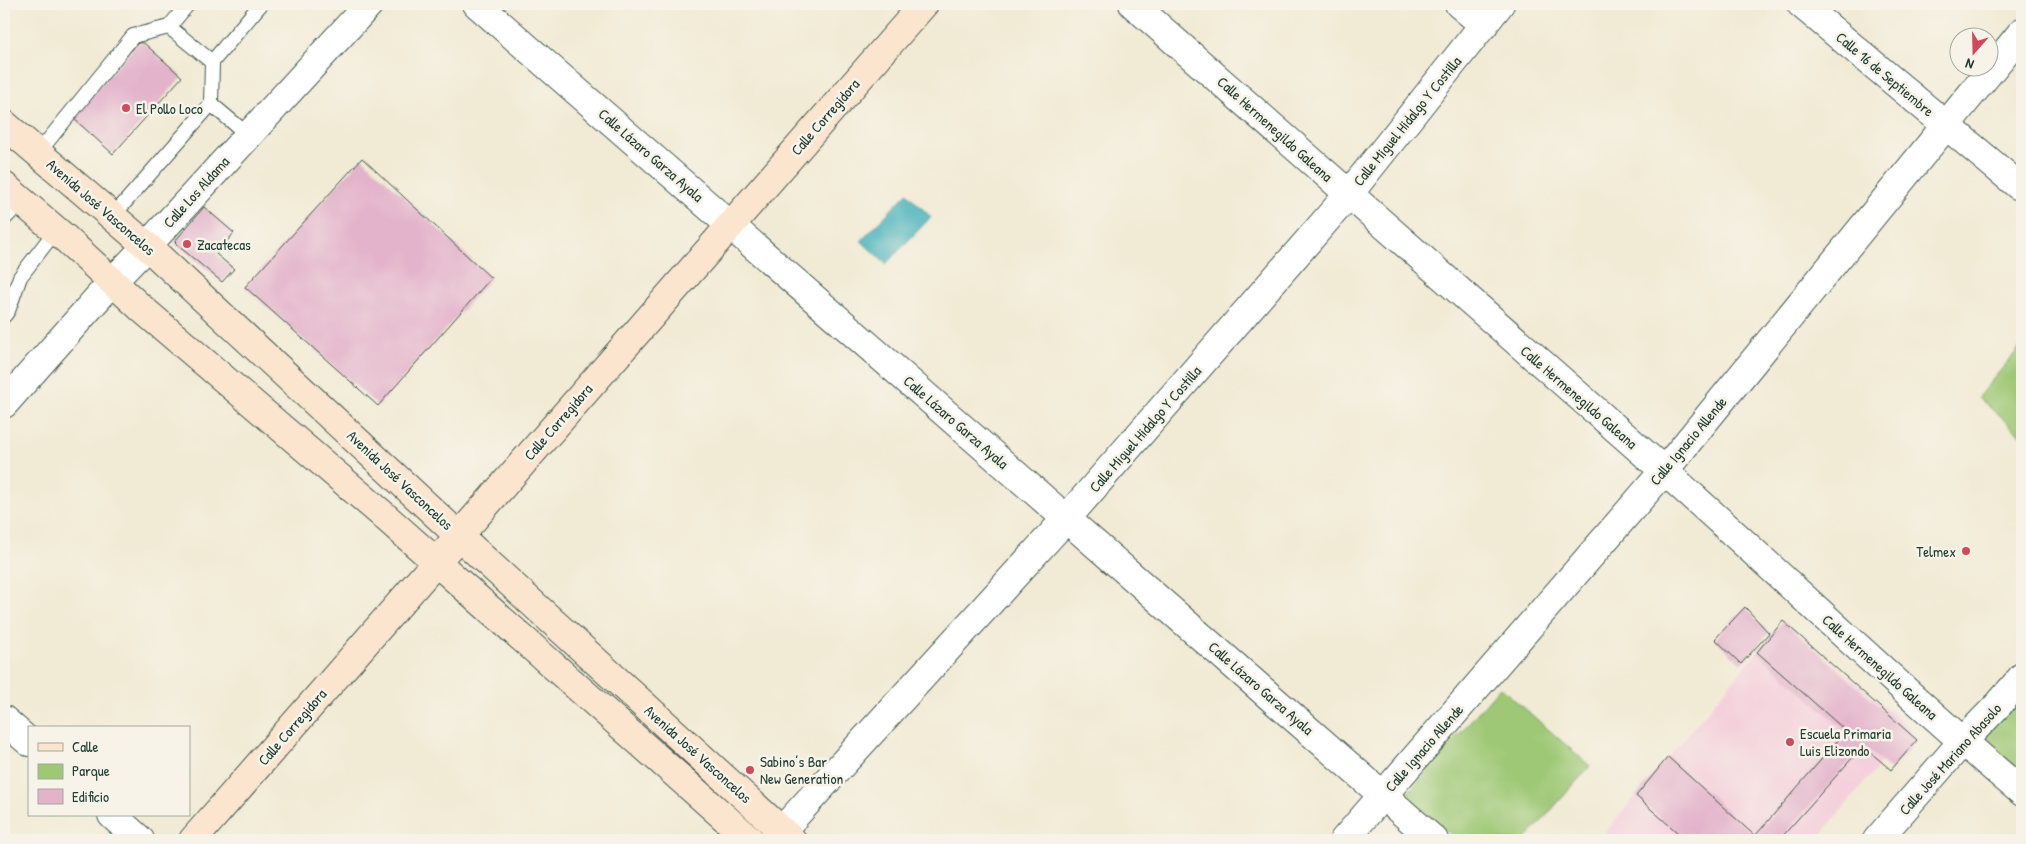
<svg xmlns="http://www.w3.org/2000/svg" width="2026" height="844" viewBox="0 0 2026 844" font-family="'Patrick Hand',sans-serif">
  <rect width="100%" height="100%" fill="#f7f3e8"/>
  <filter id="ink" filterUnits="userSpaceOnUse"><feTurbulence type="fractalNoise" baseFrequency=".02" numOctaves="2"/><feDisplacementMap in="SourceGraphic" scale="10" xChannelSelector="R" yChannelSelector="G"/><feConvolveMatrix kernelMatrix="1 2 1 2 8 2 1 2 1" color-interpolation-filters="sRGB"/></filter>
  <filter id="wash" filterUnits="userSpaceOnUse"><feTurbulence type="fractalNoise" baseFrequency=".0096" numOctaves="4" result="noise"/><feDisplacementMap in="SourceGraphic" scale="20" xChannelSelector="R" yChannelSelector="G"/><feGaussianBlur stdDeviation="1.12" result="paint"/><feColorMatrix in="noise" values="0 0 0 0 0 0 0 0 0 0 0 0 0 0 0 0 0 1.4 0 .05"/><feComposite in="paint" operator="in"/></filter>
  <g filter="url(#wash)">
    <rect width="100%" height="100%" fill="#f1ead4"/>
    <path fill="#f4cfdc" d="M1783,621L1911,728L1816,840H1599Z"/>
    <path fill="#9ec874" stroke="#5e8254" d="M2022,345V436L1978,397Z
      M1500,687L1590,766L1525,840H1457L1406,795Z
      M2022,694V772L1983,739Z"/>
    <path fill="#3eafb9" stroke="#2e7676" d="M907,193L931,217L886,264L861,241Z"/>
    <g id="blocks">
      <path fill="#e3b2cb" d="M138,43H144L182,77L113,154L72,117Z
        M362,158L491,278L378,406L245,287Z
        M204,207L234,233L216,254L234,269L222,282L176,244L175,241Z
        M1745,607L1769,633L1741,664L1715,639Z
        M1783,621L1917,740L1891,770L1863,746L1779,840H1686L1636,796L1668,757L1755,836L1846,731L1757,652Z"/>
    </g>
  </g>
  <g filter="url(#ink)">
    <use href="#blocks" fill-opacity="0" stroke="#3e574c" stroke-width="1"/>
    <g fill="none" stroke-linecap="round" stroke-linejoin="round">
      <g stroke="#3e574c" stroke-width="16">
        <path id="lane" d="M169,27L188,4
          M212,62L261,4
          M211,104L248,135
          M38,153L133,36L169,27L212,62L211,104L112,217
          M4,219L22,201
          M4,316L8,311L20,277L56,230"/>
      </g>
      <g stroke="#3e574c" stroke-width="30">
        <path id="street" d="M477,4L1434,840
          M1133,4C1309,160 1487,314 1662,469C1783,576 1899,689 2022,792
          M1459,4L1484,25
          M1801,4L2019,186
          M4,404L112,282L147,246L369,4
          M4,720L29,742
          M112,815L140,840
          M773,840L1066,519L1348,195L1500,4
          M1344,840L1664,471L2022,32
          M1877,840L1962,742L1999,704L2022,677"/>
      </g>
      <g stroke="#3e574c" stroke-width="30">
        <path id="secondary" d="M4,124L147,246L485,560L792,840
          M4,186L66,239L141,308L381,513L750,840
          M193,840L924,4"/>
      </g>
      <use href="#lane" stroke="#fff" stroke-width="14"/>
      <use href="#street" stroke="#fff" stroke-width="28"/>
      <use href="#secondary" stroke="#fbe5cf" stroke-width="28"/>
    </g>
  </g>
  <g fill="#d1495b" stroke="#f7f3e8" stroke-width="2">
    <circle cx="126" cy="108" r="5"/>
    <circle cx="187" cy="244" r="5"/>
    <circle cx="1966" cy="551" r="5"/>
    <circle cx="1790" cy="742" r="5"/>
    <circle cx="750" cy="770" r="5"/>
  </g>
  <g text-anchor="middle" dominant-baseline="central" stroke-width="5" stroke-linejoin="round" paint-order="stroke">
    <g font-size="15" fill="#1f3d34" stroke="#f7f3e8">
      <text transform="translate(1885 74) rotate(40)">Calle 16 de Septiembre</text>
      <text transform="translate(825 117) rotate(-49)">Calle Corregidora</text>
      <text transform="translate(1407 121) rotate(-51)">Calle Miguel Hidalgo Y Costilla</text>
      <text transform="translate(1275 129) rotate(42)">Calle Hermenegildo Galeana</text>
      <text transform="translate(651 155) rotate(41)">Calle Lázaro Garza Ayala</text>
      <text transform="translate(196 192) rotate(-48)">Calle Los Aldama</text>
      <text transform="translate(101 207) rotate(41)">Avenida José Vasconcelos</text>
      <text transform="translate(1579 397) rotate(41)">Calle Hermenegildo Galeana</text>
      <text transform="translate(558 422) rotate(-49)">Calle Corregidora</text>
      <text transform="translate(956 422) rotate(41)">Calle Lázaro Garza Ayala</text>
      <text transform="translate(1145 429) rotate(-49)">Calle Miguel Hidalgo Y Costilla</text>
      <text transform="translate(1688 441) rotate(-50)">Calle Ignacio Allende</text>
      <text transform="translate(400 480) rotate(43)">Avenida José Vasconcelos</text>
      <text transform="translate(1880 667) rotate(42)">Calle Hermenegildo Galeana</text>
      <text transform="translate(1261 688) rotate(41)">Calle Lázaro Garza Ayala</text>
      <text transform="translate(292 727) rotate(-49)">Calle Corregidora</text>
      <text transform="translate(1424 748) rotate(-49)">Calle Ignacio Allende</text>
      <text transform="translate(698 754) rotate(42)">Avenida José Vasconcelos</text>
      <text transform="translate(1950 759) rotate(-48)">Calle José Mariano Abasolo</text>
    </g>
    <g font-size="15" fill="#1f3d34" stroke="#f7f3e8" text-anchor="start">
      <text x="136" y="108">El Pollo Loco</text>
      <text x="197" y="244">Zacatecas</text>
      <text x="1956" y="551" text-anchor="end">Telmex</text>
      <text x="1800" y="733">Escuela Primaria<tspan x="1800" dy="17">Luis Elizondo</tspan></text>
      <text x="760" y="761">Sabino’s Bar<tspan x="760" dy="17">New Generation</tspan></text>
    </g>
  </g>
  <rect width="2026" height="844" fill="none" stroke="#f7f3e8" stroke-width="20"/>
  <rect x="28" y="726" width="162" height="90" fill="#f7f3e8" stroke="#a1aaa0"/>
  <rect x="38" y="743" width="25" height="8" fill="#fbe5cf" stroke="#a1aaa0"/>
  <text x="72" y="752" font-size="15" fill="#1f3d34">Calle</text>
  <rect x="38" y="764" width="25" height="15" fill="#9ec874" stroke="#a1aaa0"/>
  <text x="72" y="776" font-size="15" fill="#1f3d34">Parque</text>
  <rect x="38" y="789" width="25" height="15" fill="#e3b2cb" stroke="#a1aaa0"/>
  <text x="72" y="802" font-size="15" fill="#1f3d34">Edificio</text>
  <g transform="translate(1974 52) rotate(200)"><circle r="24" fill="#f7f3e8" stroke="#a1aaa0"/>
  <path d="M0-4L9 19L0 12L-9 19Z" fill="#d1495b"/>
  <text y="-8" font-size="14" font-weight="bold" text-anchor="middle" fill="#1f3d34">N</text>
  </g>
</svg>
